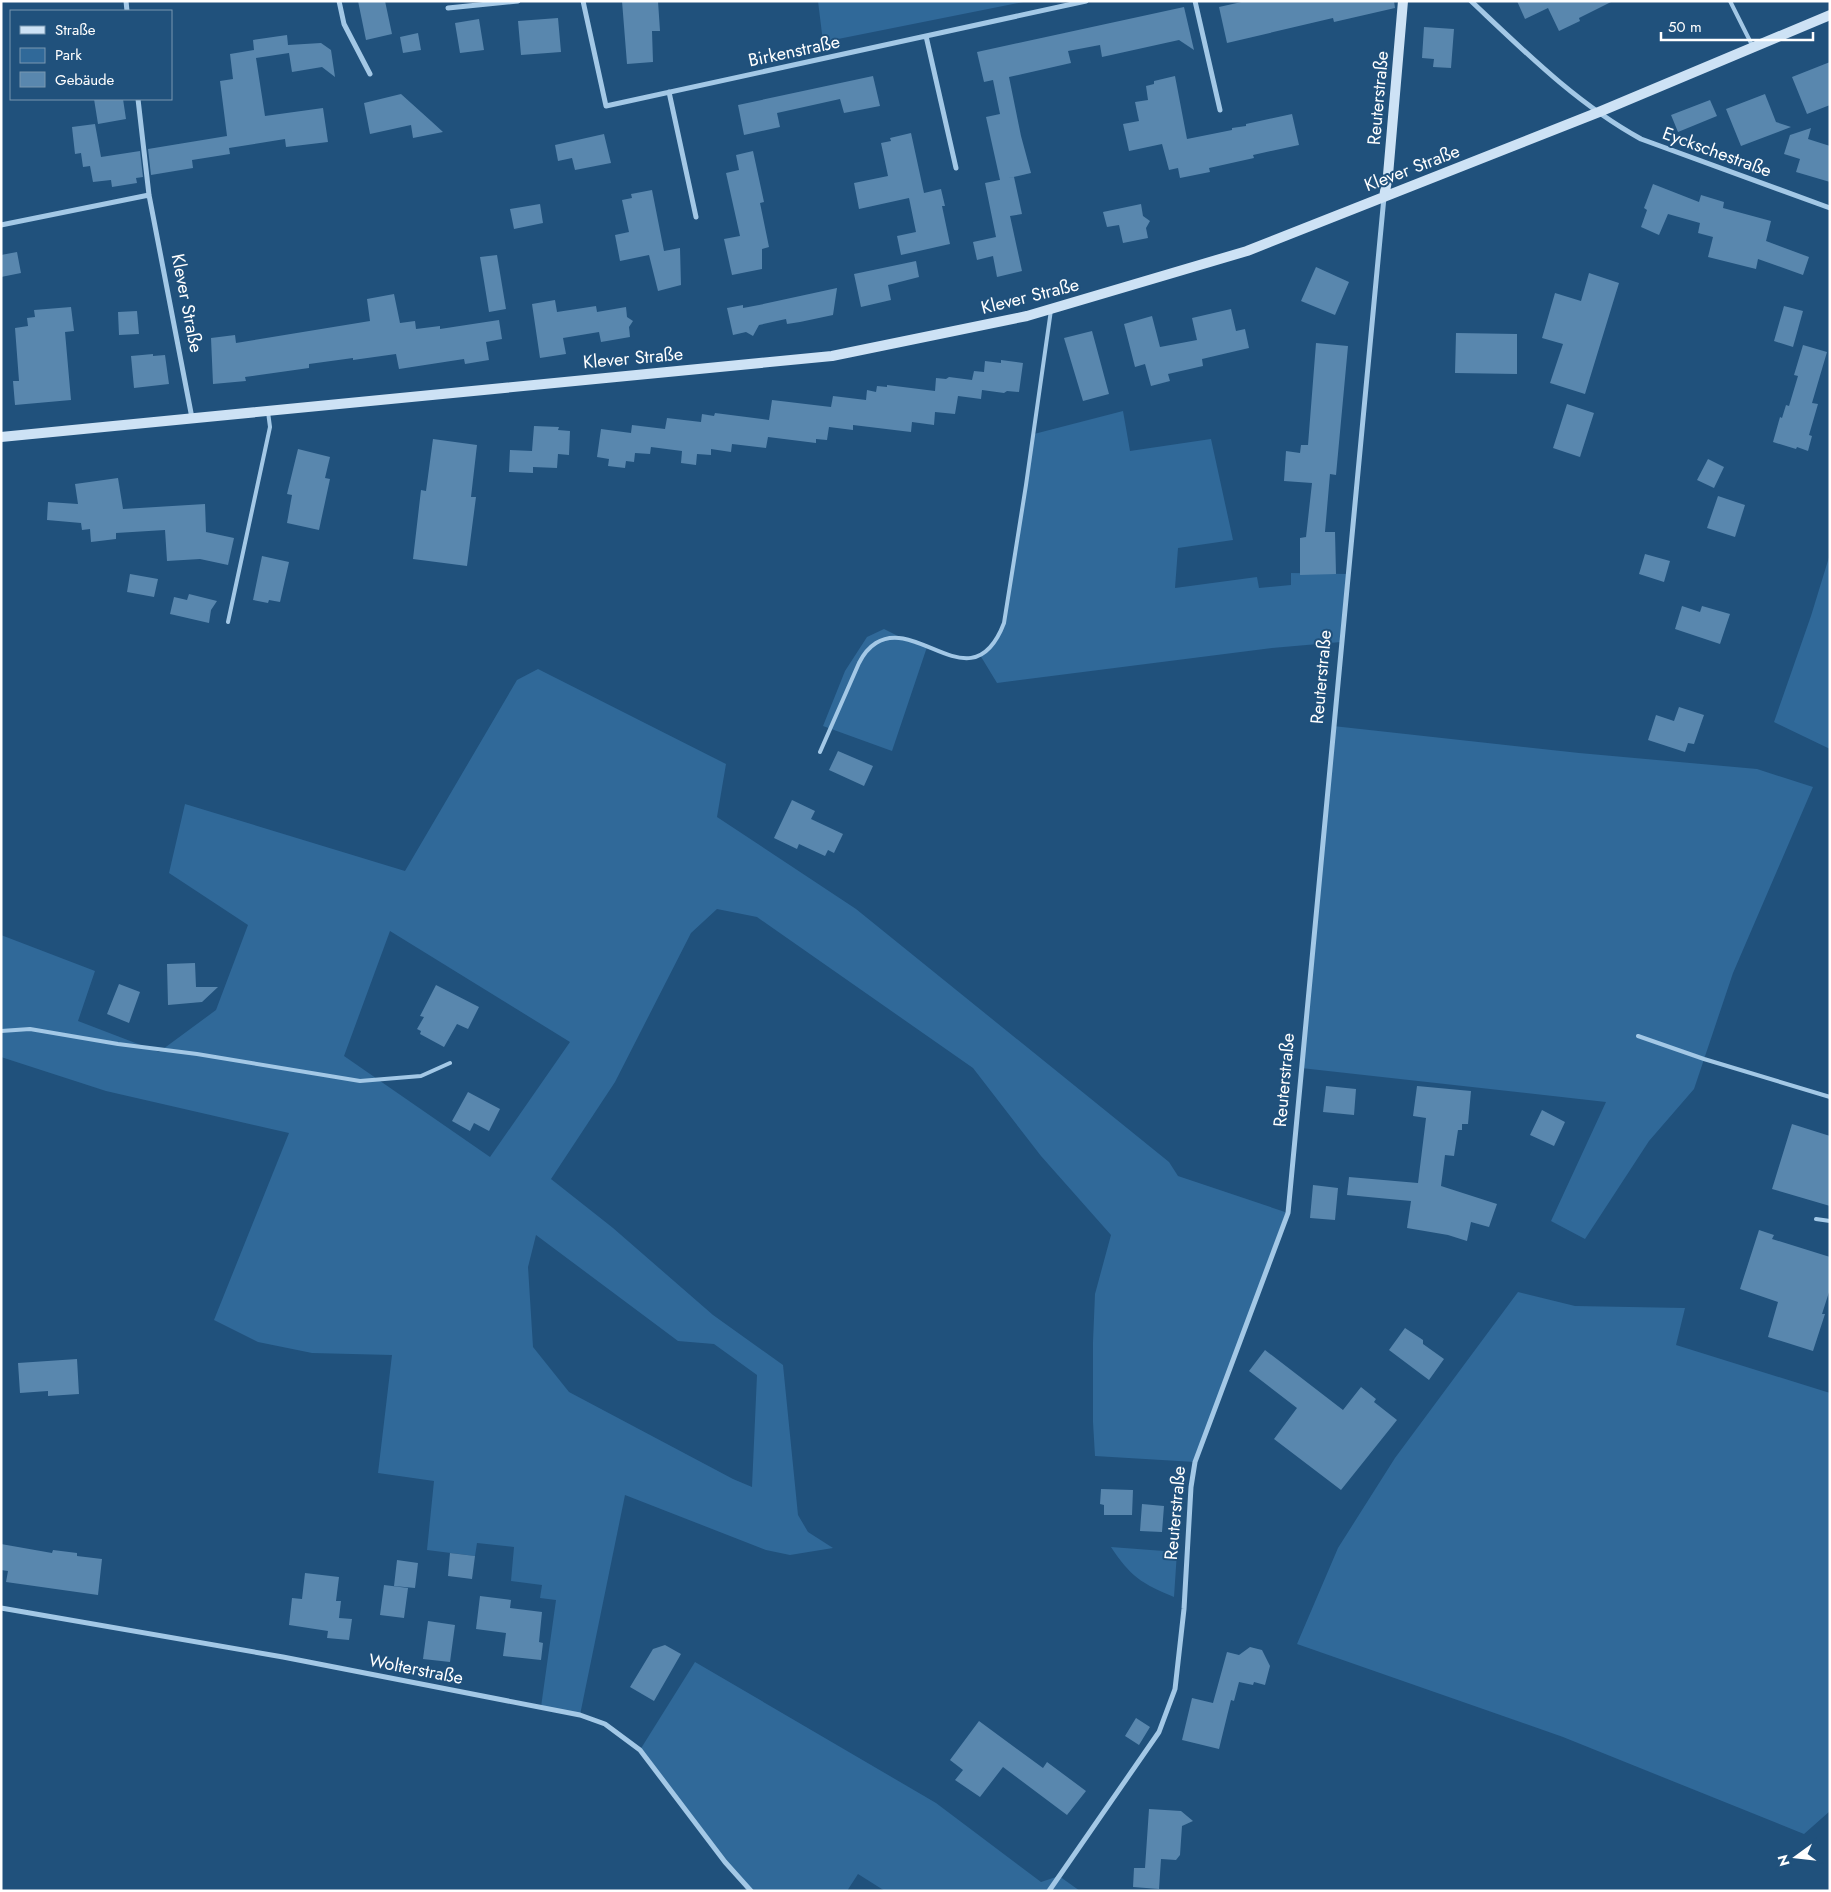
<svg xmlns="http://www.w3.org/2000/svg" width="1831" height="1892" viewBox="0 0 1831 1892" font-family="Jost,sans-serif">
  <rect width="100%" height="100%" fill="#20517c"/>
  <path fill="#306999" fill-rule="evenodd" d="M818,1H1028L823,42Z
    M1123,411L1130,451L1211,439L1233,540L1178,548L1175,588L1257,577L1259,588L1291,585V573L1347,574L1341,642L1272,648L997,683L980,655L991,648L1004,623L1034,434Z
    M1830,554V749L1774,722L1811,616Z
    M884,629L902,638L927,647L892,751L823,726L845,671L867,637Z
    M538,669L726,764L717,817L856,909L1169,1162L1178,1176L1288,1213L1195,1462L1095,1456L1093,1422V1342L1095,1294L1111,1235L1041,1156L973,1068L757,917L717,909L691,933L615,1082L551,1179L613,1228L713,1315L783,1365L798,1515L808,1532L833,1548L790,1555L766,1550L625,1495L580,1715L541,1707L556,1600L540,1598L542,1585L511,1581L514,1547L477,1543L475,1556L427,1550L434,1481L378,1473L392,1355L312,1353L258,1342L214,1320L289,1133L106,1091L1,1057V935L95,971L78,1021L159,1052L216,1010L248,925L169,873L185,804L405,871L517,680ZM390,931L570,1042L490,1157L344,1056ZM536,1235L678,1341L714,1344L757,1375L752,1487L733,1479L569,1392L533,1347L528,1267Z
    M1333,726L1579,753L1757,769L1813,787L1733,973L1694,1089L1649,1141L1585,1239L1551,1221L1606,1102L1301,1068Z
    M1518,1292L1575,1306L1685,1308L1676,1345L1830,1393V1811L1804,1834L1563,1737L1297,1644L1338,1548L1395,1458Z
    M1111,1547L1177,1552L1174,1597C1142,1584 1130,1576 1111,1547Z
    M695,1662L936,1803L1041,1882L1059,1876L1080,1891H885L858,1874L847,1891H751L725,1862L640,1750Z"/>
  <path fill="#5987ae" d="M358,1H385L392,34L366,40Z
    M622,1H658L660,31H652L653,62L627,64Z
    M1246,1H1394L1395,8L1334,22L1333,18L1227,43L1219,7Z
    M1517,1H1613L1579,18L1580,21L1559,31L1548,8L1525,19Z
    M1184,7L1194,50L1179,40L1102,57L1100,45L1068,51L1071,63L1009,77L1021,136L1031,173L1000,180L986,117L1000,114L993,80L984,82L977,52Z
    M558,18L561,52L521,55L518,21Z
    M479,19L484,50L460,53L455,23Z
    M1424,27L1454,29L1451,68L1433,67L1434,59L1422,58Z
    M418,33L421,50L403,53L400,37Z
    M287,35L288,45L321,43L331,50L335,77L322,67L292,72L289,53L256,58L265,116L323,108L328,142L286,147L285,139L229,148L230,154L192,160L193,168L151,175L148,149L227,136L220,81L233,79L230,54L254,50L253,40Z
    M1830,62V105L1807,114L1792,77Z
    M873,76L880,106L844,113L840,99L777,113L780,127L744,135L738,105Z
    M1175,76L1187,139L1232,130V128L1246,126V124L1292,114L1299,145L1253,155L1254,158L1209,168L1210,172L1180,178L1178,168L1169,170L1162,144L1129,151L1123,124L1139,121L1135,102L1148,100L1146,86L1154,84V81Z
    M401,94L431,121L443,132L413,138L411,125L370,134L364,103Z
    M1765,94L1776,122L1791,127L1741,146L1726,109Z
    M94,99H123L126,119L98,124Z
    M1710,100L1717,116L1678,132L1671,115Z
    M95,124L101,157L140,151L143,177L136,178L137,183L112,187L111,180L93,182L90,166L83,167L81,153L75,154L72,127Z
    M1811,128L1808,139L1830,146V182L1796,172L1800,159L1784,154L1790,135Z
    M911,133L924,193L941,189L945,206H942L950,244L901,255L897,236L916,232L909,198L859,209L854,183L888,176L881,143L891,141L890,138Z
    M604,134L611,163L575,170L572,158L558,161L555,145Z
    M753,151L764,202L760,203L769,247L762,249V269L732,275L724,239L740,236L726,173L739,170L736,155Z
    M1014,177L1022,214L1010,216L1022,271L997,277L993,256L977,260L973,242L996,237L985,183Z
    M1653,184L1699,202L1701,195L1724,202L1723,208L1771,221L1766,241L1809,257L1803,275L1758,259L1756,269L1708,257L1713,237L1698,233L1700,223L1668,214L1659,235L1641,227L1647,210L1644,208Z
    M652,190L664,251L680,248L681,285L658,291L649,255L620,261L615,235L629,232L622,200L632,198L631,194Z
    M540,204L543,223L514,229L510,209Z
    M1141,204L1143,216L1150,221L1146,228L1148,238L1123,243L1119,225L1107,227L1103,212Z
    M17,252L21,273L1,277V255Z
    M497,255L506,309L489,312L480,257Z
    M916,261L919,277L888,285L891,300L861,307L854,274Z
    M1316,267L1349,282L1335,315L1301,301Z
    M1589,273L1619,283L1585,394L1550,383L1563,344L1542,338L1555,293L1581,301Z
    M837,288L833,315L800,322L787,324L786,319L759,325L753,336L746,332L733,335L727,308L743,305V308L759,305Z
    M394,294L400,323L415,321L416,329L440,326V329L499,320L502,339L486,342L489,360L465,364L464,359L399,369L396,354L353,360V358L309,364V368L245,377L246,381L213,384L211,338L235,335L236,343L370,321L367,299Z
    M555,300L557,312L596,306L597,312L626,307L627,317L633,321L629,327L630,337L601,342L599,332L563,338L566,354L540,358L532,304Z
    M1784,306L1803,311L1793,347L1774,341Z
    M71,307L74,331L65,332L71,400L15,405L13,381H19L15,328L28,326L27,318L35,317L34,310Z
    M1231,309L1236,331L1245,329L1249,348L1202,359L1203,366L1168,374L1170,381L1151,386L1145,364L1135,367L1124,324L1152,316L1160,347L1197,340L1192,318Z
    M137,311L139,334L119,335L118,312Z
    M1092,331L1109,394L1083,401L1064,338Z
    M1456,333L1517,334V374L1455,373Z
    M1316,343L1348,346L1336,475L1330,474L1325,532H1335L1336,574L1300,575V538L1306,537L1312,483L1284,481L1286,451L1300,453L1301,445H1308Z
    M1803,345L1827,352L1812,403L1818,404L1809,435L1812,436L1808,451L1797,447L1796,449L1773,442L1780,417L1782,418L1786,405L1789,406L1798,376L1794,375Z
    M153,354V356L165,355L169,384L134,388L131,356Z
    M1001,360L1023,363L1019,392L1007,391L1004,393L982,390L981,399L958,396L955,414L935,412L934,425L912,422L911,432L853,425V430L829,427L827,440L816,439V443L768,437L766,448L732,444L731,452L711,449V455L697,454L696,465L681,463L682,451L651,447L650,454L635,453L634,462L626,461L625,468L608,466L609,459L597,457L601,429L631,433L632,425L665,429L667,418L701,422L702,414L714,416L715,413L769,420L772,400L831,407L833,396L866,400L867,390L876,392L877,386L887,387V385L935,391L936,378L946,379L949,377L972,380L974,371L984,372L985,361L1001,363Z
    M1567,404L1594,413L1580,457L1553,448Z
    M534,426L559,427L558,430L570,431L569,455L558,454L557,468L533,467V473L509,472L510,450L532,451Z
    M433,439L477,445L471,497H476L467,566L413,559L421,490L426,491Z
    M298,449L330,457L325,478L330,479L319,530L287,523L292,495L287,494Z
    M1708,459L1724,467L1714,488L1697,480Z
    M118,478L123,509L205,504L206,532L234,538L228,565L200,559L167,561L165,530L116,533V539L91,542L90,529L82,530L81,523L47,520L48,502L78,504L75,484Z
    M1718,496L1745,505L1735,537L1707,528Z
    M1645,554L1670,561L1664,582L1639,574Z
    M262,556L289,562L280,602L269,600L268,603L253,600Z
    M130,574L158,579L154,597L127,592Z
    M189,594L217,601L211,610L209,623L170,614L174,597L187,600Z
    M1682,606L1700,612L1702,606L1730,614L1720,644L1675,629Z
    M1679,707L1704,715L1694,744L1688,743L1685,752L1648,740L1656,715L1674,721Z
    M838,751L873,766L864,786L829,770Z
    M792,800L815,811L811,819L843,834L834,853L828,850L825,856L799,844L797,849L774,838Z
    M195,963L196,987H218L202,1002L168,1005L167,964Z
    M119,984L140,992L129,1023L107,1014Z
    M436,985L479,1007L468,1029L457,1024L444,1047L420,1034L421,1031L417,1029L424,1017L420,1016Z
    M1326,1086L1356,1089L1354,1115L1323,1112Z
    M1417,1086L1471,1091L1468,1124H1462V1130H1458L1454,1156L1445,1155L1441,1186L1497,1204L1489,1227L1471,1222L1467,1241L1448,1235L1407,1228L1411,1201L1347,1195L1349,1177L1418,1183L1426,1118L1413,1116Z
    M468,1092L500,1109L489,1131L474,1123L470,1131L452,1121Z
    M1542,1110L1565,1122L1554,1146L1530,1135Z
    M1792,1124L1830,1136V1206L1772,1189Z
    M1313,1185L1338,1188L1335,1220L1310,1218Z
    M1759,1230L1774,1235L1772,1239L1830,1257V1289L1822,1314H1825L1813,1351L1768,1337L1778,1302L1740,1289Z
    M1405,1328L1423,1340V1344L1444,1359L1429,1380L1389,1350Z
    M1265,1350L1343,1410L1361,1387L1376,1399L1374,1402L1397,1420L1341,1490L1274,1439L1297,1408L1249,1371Z
    M77,1359L79,1394L48,1396V1391L20,1393L18,1363Z
    M1101,1489L1133,1490L1132,1515H1104V1505L1100,1504Z
    M1142,1504L1164,1506L1162,1532L1140,1531Z
    M1,1544L52,1553L53,1550L77,1553V1556L102,1559L98,1595L6,1582L8,1571L1,1570Z
    M450,1553L475,1556L472,1579L448,1576Z
    M397,1560L418,1563L415,1588L394,1586Z
    M305,1573L339,1577L336,1601H341L339,1618L352,1619L349,1640L327,1638L328,1631L289,1625L292,1598L302,1599Z
    M384,1585L408,1588L404,1618L380,1615Z
    M480,1596L511,1600L510,1608L542,1612L539,1642L543,1643L541,1660L503,1656L506,1633L476,1629Z
    M428,1621L455,1625L450,1662L423,1659Z
    M665,1645L681,1654L654,1701L630,1687L653,1649Z
    M1250,1647L1262,1650L1270,1666L1265,1685L1254,1682L1253,1685L1239,1682L1234,1701L1231,1700L1219,1749L1182,1740L1192,1698L1213,1703L1227,1652L1239,1655Z
    M1136,1718L1150,1727L1139,1745L1125,1736Z
    M979,1721L1043,1768L1047,1762L1086,1791L1067,1815L1003,1767L980,1797L955,1780L963,1770L950,1760Z
    M1149,1809L1181,1811L1193,1821L1182,1826L1180,1855L1176,1860L1161,1859L1159,1889L1133,1887L1134,1868H1145Z"/>
  <g fill="none" stroke-linecap="round" stroke-linejoin="round">
    <path stroke="#a3c8e6" stroke-width="4" d="M1730,1L1752,45
      M228,622L270,427L268,412
      M820,752L859,663C863,655 868,648 876,643C918,616 973,704 1004,623L1026,485L1051,310
      M1,1031L30,1029L118,1044L197,1054L360,1081L421,1076L450,1063
      M1638,1036L1704,1059L1830,1097
      M1816,1219L1830,1221"/>
    <path stroke="#a3c8e6" stroke-width="5" d="M126,1L127,11
      M339,1L344,24L370,74
      M583,1L606,106L1086,1
      M1195,1L1220,110
      M1471,1C1524,51 1577,104 1641,139L1830,208
      M448,8L518,1
      M926,36L956,168
      M669,92L696,217
      M138,99L149,195L192,418
      M1,225L149,195
      M1,1608L283,1657L580,1715L605,1724L640,1750L725,1862L751,1891
      M1049,1891L1159,1732L1175,1689L1184,1609L1191,1487L1195,1462L1288,1213L1384,197"/>
    <path stroke="#cde2f5" stroke-width="10" d="M1384,197L1388,175L1403,1
      M1,437L832,356L1027,316L1247,251L1599,112L1830,15"/>
  </g>
  <g text-anchor="middle" dominant-baseline="central" stroke-width="4" stroke-linejoin="round" paint-order="stroke">
    <g font-size="18" fill="#fff" stroke="#20517c">
      <text transform="translate(794 51) rotate(-12)">Birkenstraße</text>
      <text transform="translate(1378 98) rotate(-85)">Reuterstraße</text>
      <text transform="translate(1717 152) rotate(20)">Eyckschestraße</text>
      <text transform="translate(1412 168) rotate(-21)">Klever Straße</text>
      <text transform="translate(1030 296) rotate(-14)">Klever Straße</text>
      <text transform="translate(187 303) rotate(79)">Klever Straße</text>
      <text transform="translate(633 358) rotate(-5)">Klever Straße</text>
      <text transform="translate(1321 677) rotate(-85)">Reuterstraße</text>
      <text transform="translate(1284 1080) rotate(-85)">Reuterstraße</text>
      <text transform="translate(1175 1513) rotate(-85)">Reuterstraße</text>
      <text transform="translate(416 1669) rotate(11)">Wolterstraße</text>
    </g>
  </g>
  <rect width="1831" height="1892" fill="none" stroke="#ffffff" stroke-width="5"/>
  <rect x="10" y="10" width="162" height="90" fill="#20517c" stroke="#7997b0"/>
  <rect x="20" y="26" width="25" height="8" fill="#cde2f5" stroke="#7997b0"/>
  <text x="55" y="35" font-size="15" fill="#ffffff">Straße</text>
  <rect x="20" y="48" width="25" height="15" fill="#306999" stroke="#7997b0"/>
  <text x="55" y="60" font-size="15" fill="#ffffff">Park</text>
  <rect x="20" y="72" width="25" height="15" fill="#5987ae" stroke="#7997b0"/>
  <text x="55" y="85" font-size="15" fill="#ffffff">Gebäude</text>
  <g transform="translate(1796 1857) rotate(255)" stroke="#20517c" stroke-width="4" paint-order="stroke">
  <path d="M0-4L9 19L0 12L-9 19Z" fill="#ffffff"/>
  <text y="-8" font-size="14" font-weight="bold" text-anchor="middle" fill="#ffffff">N</text>
  </g>
  <path d="M1661 32v8h152v-8" fill="none" stroke="#ffffff" stroke-width="2.5"/>
  <text x="1668" y="32" font-size="15" fill="#ffffff" stroke="#20517c" stroke-width="4" paint-order="stroke">50 m</text>
</svg>
